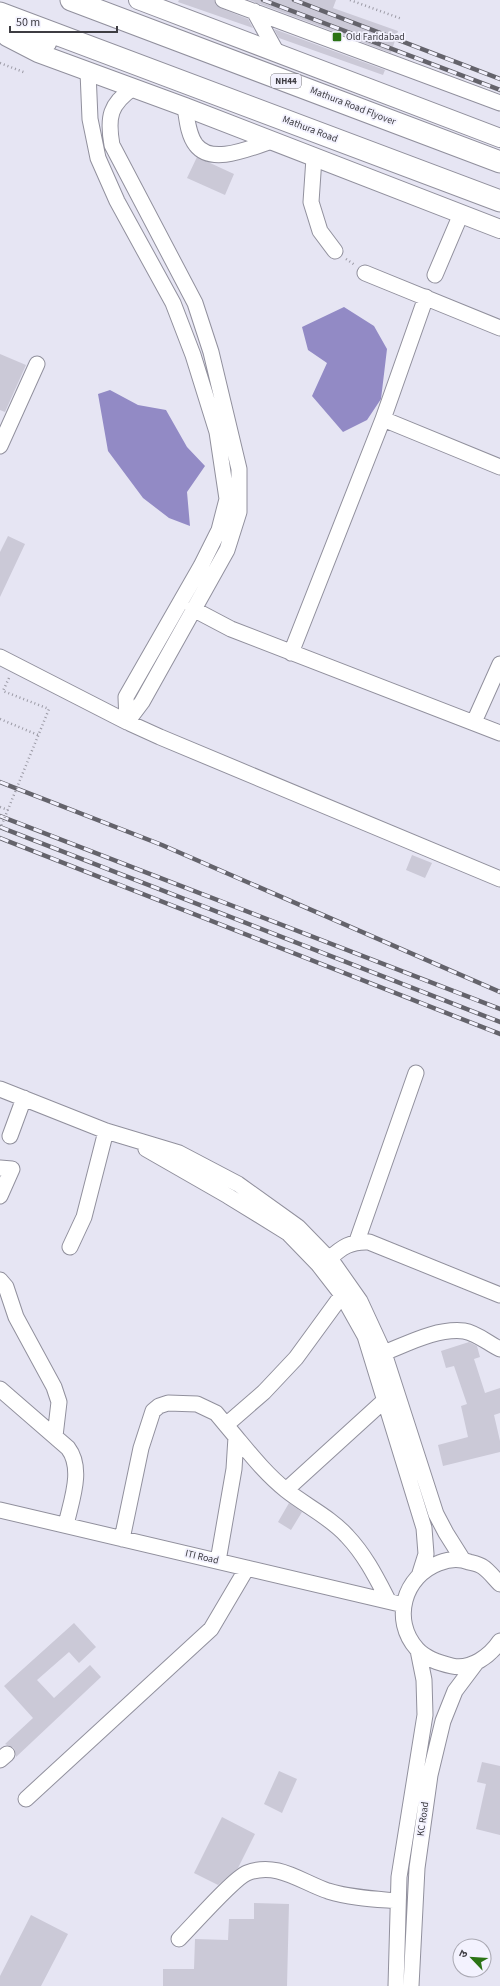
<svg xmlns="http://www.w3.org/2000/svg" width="500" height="1986" viewBox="0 0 500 1986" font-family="'Source Sans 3','Noto Sans Devanagari',sans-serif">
  <rect width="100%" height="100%" fill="#e6e5f3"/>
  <path fill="#928ac5" d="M344,307L374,326L387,349L381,399L367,420L343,432L312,396L327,363L308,350L302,327Z
    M110,390L138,405L166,410L187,447L205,466L187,492L190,526L169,518L143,498L108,451L98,394Z"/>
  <path fill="#cbc9d7" d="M179,0H214L216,5L220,8L248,19L253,28L178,2Z
    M249,0H336L333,8L398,31L391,53Z
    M274,29L385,70L383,75L279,38Z
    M197,157L234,174L225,195L187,178Z
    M0,354L26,365L5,412L0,410Z
    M8,536L25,544L0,597V552Z
    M412,855L432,863L425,878L406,870Z
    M469,1342L477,1346L480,1357L474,1359L485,1393L500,1388V1413L494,1415L500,1441V1452L443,1466L438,1445L468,1437L461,1406L467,1404L454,1366L446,1368L441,1351Z
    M289,1503L302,1512L291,1530L278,1522Z
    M74,1623L96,1647L79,1663L69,1652L37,1680L54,1698L90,1665L101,1677L16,1757L14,1748L5,1744L33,1718L4,1686Z
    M482,1762L500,1766V1835L476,1829L486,1784L477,1782Z
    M279,1771L297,1779L282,1813L264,1804Z
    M222,1817L255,1834L238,1868L218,1885L194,1873Z
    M254,1903L289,1904L287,1986H163V1969H194L195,1939L228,1940L229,1919H254Z
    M31,1915L68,1934L41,1986H0V1976Z"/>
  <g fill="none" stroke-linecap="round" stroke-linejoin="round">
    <g stroke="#91909d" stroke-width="17">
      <path id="minor" d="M223,0L500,103
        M254,11L277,53
        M88,72L90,119L98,158L117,201L173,303L193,355L217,432L227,499L219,530L201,566L126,697L127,722
        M185,107C187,119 188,135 196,145C212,166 252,147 272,141
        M314,158L311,202L320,231L335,251
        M365,273L500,328
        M435,275L461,214
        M383,419L500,467
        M0,446L37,364
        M193,609L231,629L500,733
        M291,653L383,419L426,297
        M0,657L127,722L160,737L500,879
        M127,722L142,702L227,550L239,512V469L211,352L195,303L112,145C107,117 110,104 133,88
        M474,722L500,664
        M0,1089L106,1131L179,1153L238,1184L298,1227L334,1264L360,1301L384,1353L436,1514L446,1533L463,1560
        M10,1136L24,1098
        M146,1149L228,1196L288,1233L318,1264L342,1295L365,1336L424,1528L426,1554L420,1573
        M0,1168L12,1169L0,1196
        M357,1241L416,1073
        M70,1247L84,1217L106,1131
        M329,1259C342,1247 351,1241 369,1242L500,1295
        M0,1280L6,1287L16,1317L54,1387L59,1402L55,1436
        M384,1353C409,1343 437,1328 464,1331C477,1333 489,1344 500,1349
        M0,1389L68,1448C84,1469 71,1501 66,1525
        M226,1425L264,1392L296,1358L342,1295
        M236,1437C251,1455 267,1475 286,1490C306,1506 330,1517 347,1536C365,1555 376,1577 388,1600
        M286,1490L386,1399
        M0,1510L404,1605
        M122,1539L141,1448L153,1411L159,1406L168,1403L197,1404L216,1413L236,1437L234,1469L218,1561
        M500,1584C495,1579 489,1571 483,1567C479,1564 473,1563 469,1562C459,1558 449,1559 439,1563C404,1576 391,1620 417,1649C426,1659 439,1663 452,1666C471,1670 490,1656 500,1641
        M0,1760L7,1754
        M26,1799L211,1629L247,1568
        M179,1939C192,1926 234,1878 247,1873C277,1861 301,1882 328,1891C351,1898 375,1899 398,1901
        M396,1986L399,1877L425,1715L424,1680L418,1650
        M411,1986L417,1868L430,1775L443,1721L455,1691L476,1663"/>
    </g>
    <g stroke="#91909d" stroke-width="20">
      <path id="major" d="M138,0L500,138
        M7,37L38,53L185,107L500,229"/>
    </g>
    <g stroke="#91909d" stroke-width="23">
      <path id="highway" d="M71,0L500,162
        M0,13L500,201
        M0,31L46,42"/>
    </g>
    <path stroke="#9b9aa5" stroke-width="2.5" stroke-dasharray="1 3" stroke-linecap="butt" d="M350,0L402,19
      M0,63L26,73
      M346,259L355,265
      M9,678L3,691L49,709
      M0,719L38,735
      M0,807L8,810"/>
    <use href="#minor" stroke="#fff" stroke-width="15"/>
    <use href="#major" stroke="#fff" stroke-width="18"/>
    <use href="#highway" stroke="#fff" stroke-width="21"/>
    <g stroke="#64636b" stroke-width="4.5">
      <path id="rail" d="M263,0L500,90
        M294,0L500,79
        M0,782L162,845L500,992
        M0,816L500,1009
        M0,827L500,1022
        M0,838L500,1034"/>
    </g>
    <use href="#rail" stroke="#f3f2fe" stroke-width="3" stroke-dasharray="9" stroke-linecap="butt"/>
    <path stroke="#9b9aa5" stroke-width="2.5" stroke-dasharray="1 3" stroke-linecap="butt" d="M0,829L49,709"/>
  </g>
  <rect fill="#2b7315" stroke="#f3f2fe" stroke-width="1.5" x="332" y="32" width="10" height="10" rx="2"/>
  <g text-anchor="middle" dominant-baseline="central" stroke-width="3.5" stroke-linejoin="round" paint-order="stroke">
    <rect fill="#f3f2fe" stroke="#74737a" stroke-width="1" x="271" y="74" width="30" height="14" rx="3"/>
    <g font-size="9" font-weight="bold" fill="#3d3c42">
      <text x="286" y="81">NH44</text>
    </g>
    <g font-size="10" fill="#3d3c42" stroke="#f3f2fe" text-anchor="start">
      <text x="346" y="37">Old Faridabad</text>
    </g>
    <g font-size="10" fill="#3d3c42" stroke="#f3f2fe">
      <text transform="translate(353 106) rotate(21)">Mathura Road Flyover</text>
      <text transform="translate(310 129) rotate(21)">Mathura Road</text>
      <text transform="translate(202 1557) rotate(13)">ITI Road</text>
      <text transform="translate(423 1819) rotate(-82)">KC Road</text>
    </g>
  </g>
  <g transform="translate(472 1958) rotate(295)"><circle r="19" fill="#f3f2fe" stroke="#aaa9b3"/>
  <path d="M0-3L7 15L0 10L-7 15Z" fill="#2b7315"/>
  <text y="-6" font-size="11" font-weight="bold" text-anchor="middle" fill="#3d3c42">उ</text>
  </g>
  <path d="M10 26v6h107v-6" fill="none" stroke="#3d3c42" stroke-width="2"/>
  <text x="16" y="26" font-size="12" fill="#3d3c42" stroke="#f3f2fe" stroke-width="3" paint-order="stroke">50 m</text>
</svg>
